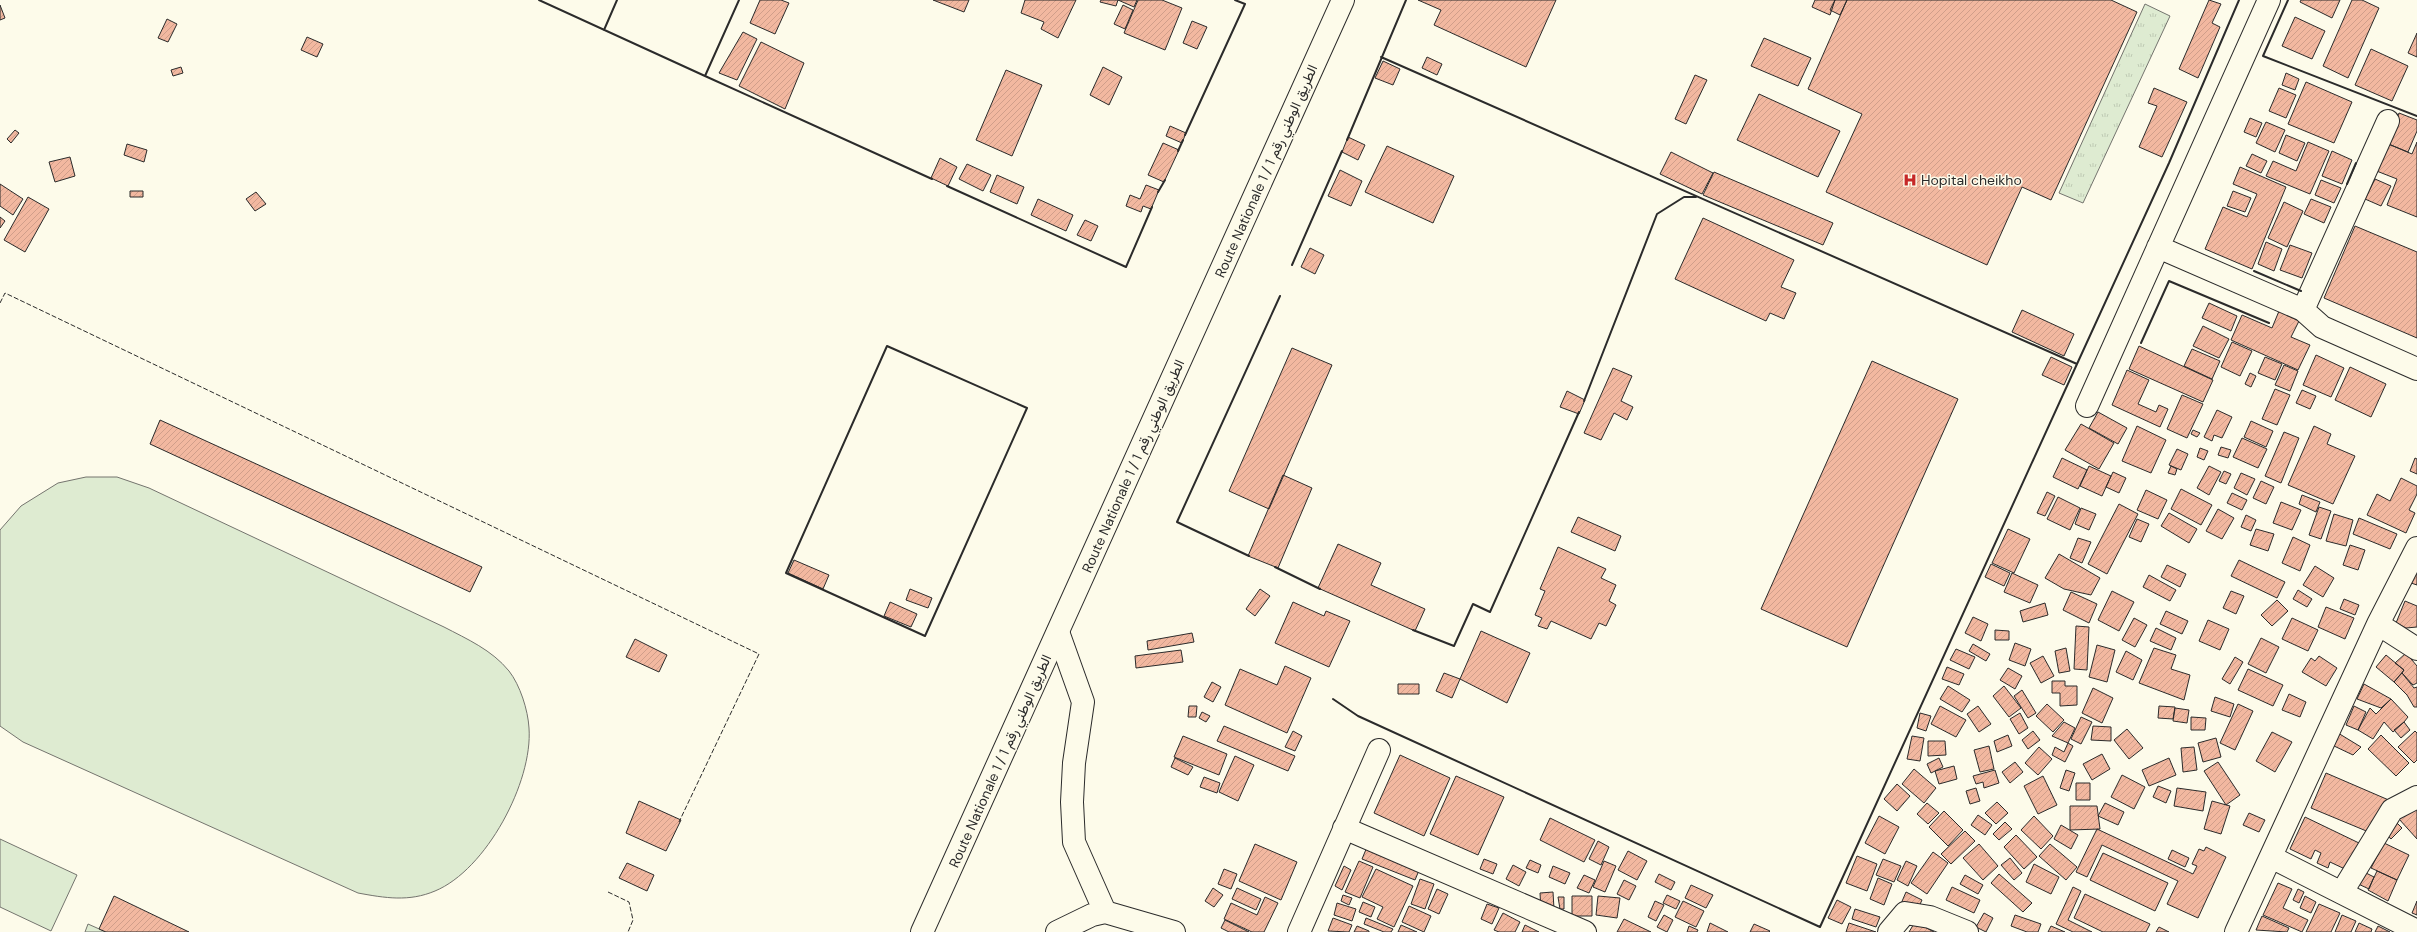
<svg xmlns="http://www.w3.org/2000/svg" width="2417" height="932" viewBox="0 0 2417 932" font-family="'DM Sans',Vazirmatn,sans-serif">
  <defs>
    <pattern id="park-tufts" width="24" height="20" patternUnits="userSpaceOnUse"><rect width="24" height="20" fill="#deebd1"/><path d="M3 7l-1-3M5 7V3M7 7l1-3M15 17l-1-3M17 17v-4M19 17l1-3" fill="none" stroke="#bfcab4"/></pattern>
    <pattern id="building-hatch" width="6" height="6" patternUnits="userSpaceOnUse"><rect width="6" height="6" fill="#f2b8a0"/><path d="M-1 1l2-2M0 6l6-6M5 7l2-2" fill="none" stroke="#d09e8a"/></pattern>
  </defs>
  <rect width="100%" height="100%" fill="#fdfbea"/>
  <path fill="url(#park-tufts)" stroke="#74746e" d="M2145,4L2170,16L2083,203L2059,193Z"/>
  <path fill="#deebd1" stroke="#74746e" d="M86,477H117L149,488L444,627C467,639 492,650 509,671C520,685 528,710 529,728C533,782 486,870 435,891C409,902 385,898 358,893L23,742L0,726V530L21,506L58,483Z
    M0,839L77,875L51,931L0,907Z
    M88,924L106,932H85Z"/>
  <path fill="url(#building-hatch)" stroke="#2b2b2b" d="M760,0H781L789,3L775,34L750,23Z
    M933,0H969L964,12Z
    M1025,0H1076L1058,38L1041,29L1044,22L1021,13Z
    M1101,0H1118L1116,6L1100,2Z
    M1118,0H1137L1134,7Z
    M1138,0H1162L1182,8L1165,50L1124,33Z
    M1418,0H1556L1526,67L1434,25L1441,10Z
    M1815,0H1835L1830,15L1812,7Z
    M1835,0H1847L1840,15L1830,10Z
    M1847,0H2111L2137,12L2051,200L2022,187L1987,265L1826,192L1862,114L1808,89Z
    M2209,0L2221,4L2212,23L2220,27L2198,78L2179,69Z
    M2301,0H2340L2332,18L2300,2Z
    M2352,0H2362L2379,8L2348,78L2323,66Z
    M0,5L5,18L0,20Z
    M1123,5L1133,10L1125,29L1114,24Z
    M2295,17L2325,31L2312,59L2282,46Z
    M167,19L177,24L168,42L158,38Z
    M1192,21L1207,27L1197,49L1183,43Z
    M743,32L757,39L737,80L719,73Z
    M2417,33V57L2408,53Z
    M307,37L323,44L317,57L301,50Z
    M1764,38L1811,58L1798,86L1751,66Z
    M761,42L804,63L785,109L739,86Z
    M2371,49L2408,66L2392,101L2355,85Z
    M1427,57L1442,64L1437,75L1422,68Z
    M1383,61L1400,69L1393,85L1375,78Z
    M181,67L183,73L173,76L171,70Z
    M1103,67L1122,77L1109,105L1090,95Z
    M1006,70L1042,85L1012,156L976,140Z
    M2286,73L2299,79L2295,90L2282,85Z
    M1695,75L1707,80L1686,124L1675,119Z
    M2306,82L2352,102L2334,143L2288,124Z
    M2154,88L2187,102L2162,157L2139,147L2157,106L2148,103Z
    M2279,88L2296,95L2286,118L2269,111Z
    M1759,94L1840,131L1818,177L1737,140Z
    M2399,113L2417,120V131L2408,152L2386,143Z
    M2250,118L2262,123L2256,137L2244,132Z
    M2266,122L2285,130L2275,152L2256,143Z
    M1170,126L1186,133L1182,143L1166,136Z
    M15,130L19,133L11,143L7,139Z
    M2286,135L2305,143L2297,161L2279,153Z
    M1348,137L1365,145L1358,160L1342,152Z
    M2308,142L2329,151L2310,194L2266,176L2273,161L2296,171Z
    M2417,142V217L2387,205L2397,179L2374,170L2386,143L2412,154Z
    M1163,143L1179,150L1164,182L1148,175Z
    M127,144L147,150L144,162L124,155Z
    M1387,146L1454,176L1433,223L1365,192Z
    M2332,151L2352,160L2342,184L2322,176Z
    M1671,152L1713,173L1702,194L1660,174Z
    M2252,154L2267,161L2261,173L2246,166Z
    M70,157L75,176L55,182L49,162Z
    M940,158L957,167L948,186L931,178Z
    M967,164L991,175L983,191L959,179Z
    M2240,167L2286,187L2252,269L2205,249L2223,207L2247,217L2257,194L2233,184Z
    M1340,170L1362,181L1351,206L1328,196Z
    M1714,172L1833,223L1823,245L1703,195Z
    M997,175L1024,187L1017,204L990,192Z
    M2375,179L2391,186L2381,206L2365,199Z
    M2321,180L2341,188L2334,203L2315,195Z
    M0,184L23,199L13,215L0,206Z
    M1146,185L1159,190L1151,209L1143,206L1141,212L1126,206L1130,195L1140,199Z
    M130,191H143V197H130Z
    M2233,191L2251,198L2245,212L2227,206Z
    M256,192L266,204L255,211L246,199Z
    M28,197L49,209L25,252L4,240Z
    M1038,199L1073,215L1066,231L1031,215Z
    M2311,199L2331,207L2324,223L2304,214Z
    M2284,202L2303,211L2287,247L2268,238Z
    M0,217L5,221L0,228Z
    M1703,218L1794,260L1781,287L1796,293L1784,319L1770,313L1766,321L1675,279Z
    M1085,220L1098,226L1091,241L1077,235Z
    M2355,226L2417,252V338L2324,298Z
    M2266,242L2282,249L2274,271L2258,264Z
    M2290,245L2312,253L2302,278L2280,270Z
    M1310,248L1324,255L1315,274L1301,267Z
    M2209,303L2237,316L2231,331L2202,318Z
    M2022,310L2074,334L2064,356L2012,332Z
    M2279,311L2299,321L2291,337L2310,345L2298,370L2231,340L2242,315L2272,328Z
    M2203,326L2229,339L2219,358L2193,346Z
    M2232,342L2252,351L2240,376L2221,367Z
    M2139,346L2213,380L2203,402L2129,369Z
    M1292,348L1332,365L1269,509L1229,491Z
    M2192,349L2220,361L2212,379L2184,366Z
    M2316,355L2344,368L2331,397L2303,385Z
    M2051,357L2072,367L2064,385L2042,375Z
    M2265,357L2282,364L2275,380L2258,373Z
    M1872,361L1958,399L1847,647L1761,609Z
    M2284,365L2298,371L2290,391L2275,385Z
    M2350,367L2386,384L2371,417L2335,400Z
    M1613,368L1632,376L1621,401L1633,407L1627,420L1614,413L1601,440L1584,433Z
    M2127,370L2149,380L2138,404L2156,412L2159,405L2168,409L2160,427L2112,405Z
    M2250,373L2256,376L2251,387L2245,384Z
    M2275,389L2290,395L2277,425L2262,419Z
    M2302,390L2316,396L2310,409L2296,403Z
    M1567,391L1585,400L1579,414L1560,407Z
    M2182,395L2203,404L2187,438L2167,429Z
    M2217,410L2232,417L2222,438L2214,435L2212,441L2204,437Z
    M2098,412L2127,428L2118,444L2089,428Z
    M160,420L482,567L470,592L150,444Z
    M2251,421L2273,431L2266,447L2244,437Z
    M2081,424L2114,443L2099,469L2065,450Z
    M2137,426L2166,440L2151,473L2122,461Z
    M2314,426L2331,434L2327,444L2355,456L2333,504L2288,485Z
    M2193,430L2200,433L2197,437L2191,434Z
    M2284,432L2299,438L2281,483L2265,476Z
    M2242,438L2267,449L2258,468L2233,457Z
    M2221,447L2231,450L2228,458L2218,455Z
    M2200,448L2208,451L2204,460L2197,457Z
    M2177,449L2188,454L2181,470L2169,465Z
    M2062,458L2087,470L2078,489L2053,477Z
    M2415,458L2417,459V474L2410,471Z
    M2089,466L2111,476L2102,496L2080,486Z
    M2171,466L2177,469L2175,475L2168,473Z
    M2209,466L2221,472L2209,495L2197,488Z
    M2224,471L2231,474L2226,484L2219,481Z
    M2113,472L2126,478L2119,493L2106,487Z
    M2241,473L2255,479L2247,495L2234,488Z
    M1283,475L1312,488L1278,568L1248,556Z
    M2401,478L2417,486V494L2409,510L2415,513L2406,533L2367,515L2377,494L2390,501Z
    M2261,481L2274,487L2266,504L2253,498Z
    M2181,489L2212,505L2201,525L2171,509Z
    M2146,490L2167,500L2158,519L2137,510Z
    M2047,492L2055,496L2045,516L2037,513Z
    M2232,493L2247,500L2242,510L2227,503Z
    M2302,495L2320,502L2316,512L2299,504Z
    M2058,497L2080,508L2070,530L2047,519Z
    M2281,502L2301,510L2292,530L2273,523Z
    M2119,504L2138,514L2107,574L2088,564Z
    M2319,507L2331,511L2321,539L2309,535Z
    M2081,508L2096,514L2089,530L2075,524Z
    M2218,509L2234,518L2222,539L2206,531Z
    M2169,513L2197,529L2189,543L2161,526Z
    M2334,514L2353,520L2346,546L2326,541Z
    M2246,515L2256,520L2251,531L2241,527Z
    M1578,517L1621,536L1615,551L1571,532Z
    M2359,518L2397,534L2390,549L2353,534Z
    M2137,519L2149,524L2141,542L2129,537Z
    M2008,529L2030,539L2014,573L1992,563Z
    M2256,529L2274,534L2268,551L2250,545Z
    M2293,537L2310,545L2300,571L2282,563Z
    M2078,538L2091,542L2082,563L2070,558Z
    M1338,544L1381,563L1371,585L1425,609L1415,631L1318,588Z
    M2350,545L2365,550L2358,570L2343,565Z
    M1558,547L1606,569L1601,578L1616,585L1609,601L1616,605L1606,626L1599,623L1591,639L1551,621L1547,629L1538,626L1542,618L1535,615L1545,591L1540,589Z
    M2059,554L2100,578L2091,595L2064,589L2045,578Z
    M794,560L829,575L823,589L788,573Z
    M2239,560L2285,582L2277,598L2231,576Z
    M2417,563V585L2411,583Z
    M1991,564L2010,573L2004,586L1985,577Z
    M2167,565L2186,574L2180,587L2161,577Z
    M2315,566L2334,578L2323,597L2303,585Z
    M2012,573L2038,585L2030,603L2004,592Z
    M2149,575L2176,590L2170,601L2143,587Z
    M910,589L932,598L928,608L906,600Z
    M1260,589L1270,596L1255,616L1246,609Z
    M2298,590L2312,599L2307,607L2293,599Z
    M2112,591L2134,602L2119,631L2098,620Z
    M2231,591L2244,596L2236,614L2223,608Z
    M2071,592L2097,604L2089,623L2063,610Z
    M2344,599L2359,605L2355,615L2340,609Z
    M2277,600L2288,611L2272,626L2261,615Z
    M2405,601L2417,606V627L2406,628L2396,623Z
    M890,602L917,614L911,627L884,616Z
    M1293,602L1324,616L1326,611L1350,621L1329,667L1275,643Z
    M2045,603L2048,615L2023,622L2020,611Z
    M2326,607L2354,618L2345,639L2318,627Z
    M2166,611L2188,621L2182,634L2160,624Z
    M1973,617L1988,624L1981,641L1965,633Z
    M2134,618L2147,625L2135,647L2122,640Z
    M2292,618L2318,630L2308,651L2282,639Z
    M2208,620L2229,629L2220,650L2199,641Z
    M2076,626L2089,627L2087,670L2074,669Z
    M2156,628L2176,638L2171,650L2150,641Z
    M1995,630L2009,631V640H1995Z
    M1481,631L1530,653L1507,703L1460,679Z
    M1192,633L1194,642L1148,650L1147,641Z
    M2261,638L2279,647L2266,673L2248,664Z
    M635,639L667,655L659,672L626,657Z
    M2015,643L2031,649L2025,666L2009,660Z
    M1973,644L1990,654L1986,661L1969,651Z
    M2097,645L2115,650L2107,682L2089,677Z
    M2066,648L2070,671L2059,673L2055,651Z
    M2154,648L2176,655L2171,669L2190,675L2184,700L2139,683Z
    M1956,649L1975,657L1969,669L1950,660Z
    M1181,650L1183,662L1136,668L1135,656Z
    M2126,651L2142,660L2133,680L2116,672Z
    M2406,653L2417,666V683L2413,685L2402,673L2404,670L2395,663Z
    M2386,655L2404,670L2394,682L2376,667Z
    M2043,656L2054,676L2041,683L2030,663Z
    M2319,656L2337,668L2326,686L2302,672L2311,658L2315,661Z
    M2235,657L2243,662L2230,684L2222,679Z
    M1285,666L1311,678L1287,733L1225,705L1240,669L1277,685Z
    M1947,667L1964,674L1959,685L1942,679Z
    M2008,668L2022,676L2015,689L2000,680Z
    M2248,669L2283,685L2273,706L2238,690Z
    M1444,673L1460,679L1452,698L1436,691Z
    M2402,673L2414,688L2417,687V707H2414L2407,695L2394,682Z
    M2052,681H2065V686H2077V705L2060,706V693H2052Z
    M1212,682L1221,687L1213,702L1204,697Z
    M1398,684H1419V694H1398Z
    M2364,684L2391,699L2381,708L2357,699Z
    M1948,686L1970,700L1962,712L1940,699Z
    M2004,686L2021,708L2009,717L1993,696Z
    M2093,688L2113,698L2102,723L2082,713Z
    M2022,690L2036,713L2028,718L2014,696Z
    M2289,694L2306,702L2300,717L2282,710Z
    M2215,697L2234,704L2230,717L2211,711Z
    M2391,699L2408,717L2404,722L2393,732L2384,722L2373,739L2358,730L2370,708L2376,714Z
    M2047,704L2064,720L2053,732L2036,716Z
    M2238,704L2253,711L2235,750L2220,743Z
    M1189,706H1197L1196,717H1188Z
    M1940,706L1966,720L1956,737L1931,724Z
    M1978,706L1991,724L1979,732L1967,714Z
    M2159,706L2175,707L2173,719L2158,718Z
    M2354,706L2366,712L2358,730L2346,725Z
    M2175,708L2189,710L2187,723L2173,721Z
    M1202,712L1210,716L1206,722L1199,718Z
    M1920,713L1931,716L1926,731L1917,728Z
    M2020,713L2028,728L2019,734L2010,719Z
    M2081,717L2092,722L2081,744L2071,739Z
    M2191,717L2206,718L2205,730H2191Z
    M2064,722L2075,728L2068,743L2052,736Z
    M2404,722L2410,730L2401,738L2394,730Z
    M1224,726L1295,756L1288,771L1217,741Z
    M2093,726L2111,727V741L2091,740Z
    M2127,729L2143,748L2129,759L2114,740Z
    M1293,731L1302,736L1295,751L1285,747Z
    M2033,731L2040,740L2028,749L2022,740Z
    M2415,731L2417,733V760L2414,763L2398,747Z
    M2272,732L2292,742L2275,772L2256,761Z
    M2338,733L2361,747L2353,755L2332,745Z
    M2008,735L2012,746L1997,752L1994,741Z
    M2381,735L2409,763L2396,776L2368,749Z
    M1183,736L1227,754L1219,775L1174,757Z
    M1912,736L1924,738L1920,761L1907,759Z
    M2216,738L2221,757L2203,762L2198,743Z
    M1928,741H1945L1946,755L1928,756Z
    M2068,743L2073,746L2065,762L2052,755L2055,747L2064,752Z
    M1989,746L1994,769L1980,772L1974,750Z
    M2039,747L2052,759L2038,775L2025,763Z
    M2194,747L2197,770L2183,772L2181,748Z
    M2102,754L2110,769L2092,780L2083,764Z
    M1400,755L1450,778L1424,836L1374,813Z
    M1235,756L1254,765L1238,801L1219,792Z
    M1175,758L1193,767L1188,775L1171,767Z
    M1939,758L1943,767L1931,773L1927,764Z
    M2169,758L2176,775L2149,786L2142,770Z
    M2015,762L2023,772L2010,783L2002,772Z
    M2218,762L2240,795L2226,805L2204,771Z
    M1954,766L1957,779L1939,784L1935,771Z
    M1914,769L1936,788L1924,803L1902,784Z
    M1995,770L1999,783L1984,788L1983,782L1976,784L1973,776Z
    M2066,770L2075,773L2069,791L2060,788Z
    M2326,773L2391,801L2376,835L2311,808Z
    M2122,775L2145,787L2134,809L2111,797Z
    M1456,776L1504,797L1478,855L1430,834Z
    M2043,776L2057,805L2038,814L2024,786Z
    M1204,777L1220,783L1217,793L1200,787Z
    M2076,783H2090V800H2076Z
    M1897,784L1910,796L1897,811L1884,799Z
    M2158,786L2171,791L2166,803L2153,797Z
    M1976,788L1980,801L1970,804L1966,791Z
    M2177,788L2206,792L2203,811L2174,806Z
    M639,801L681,820L666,851L626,833Z
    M2212,801L2230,806L2221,834L2204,829Z
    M1997,802L2008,813L1996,824L1985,813Z
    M1927,803L1939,813L1928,824L1917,814Z
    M2105,803L2124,812L2118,825L2098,816Z
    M2417,803V839L2399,819Z
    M2070,806H2097L2100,829L2070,830Z
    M1944,811L1963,830L1948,846L1929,827Z
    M2249,813L2265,820L2259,832L2243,825Z
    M1978,815L1992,825L1985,835L1971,825Z
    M1879,816L1899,827L1885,854L1865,843Z
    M2034,816L2053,836L2041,849L2021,830Z
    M2305,817L2359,843L2347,870L2330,862L2328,868L2317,863L2321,853L2315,850L2311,859L2290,849Z
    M1550,818L1595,840L1584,862L1540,840Z
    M2392,818L2402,828L2391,839L2381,830Z
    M2005,822L2012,829L1999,840L1993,834Z
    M2061,825L2078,835L2071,849L2054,839Z
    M2097,829L2193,874L2197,866L2192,864L2199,849L2204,851L2206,847L2226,857L2198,918L2167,904L2178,881L2102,845L2087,877L2076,872Z
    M1965,831L1975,841L1951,864L1941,854Z
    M2016,835L2037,857L2024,869L2004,847Z
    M1598,841L1609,847L1601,865L1589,859Z
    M2384,843L2409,855L2397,880L2371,868Z
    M1255,844L1297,862L1281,900L1239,881Z
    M1979,844L1998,866L1983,880L1963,858Z
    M2050,844L2077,867L2066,880L2039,856Z
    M1367,847L1420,868L1415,880L1362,859Z
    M2172,850L2189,858L2185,867L2168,859Z
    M1628,851L1647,861L1637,880L1618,870Z
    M1933,852L1948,863L1927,894L1911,883Z
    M2103,853L2168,883L2155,911L2090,880Z
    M1857,856L1877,864L1867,891L1846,883Z
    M2010,858L2022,873L2014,880L2001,865Z
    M1484,859L1497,864L1493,874L1480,869Z
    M1883,859L1901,866L1894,882L1876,875Z
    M1530,860L1541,865L1538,873L1526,868Z
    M1359,861L1373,867L1360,898L1345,892Z
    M1604,861L1616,866L1605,892L1593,887Z
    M1906,861L1917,866L1908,886L1897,880Z
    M627,863L654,875L647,891L619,878Z
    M2034,864L2059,877L2051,894L2026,882Z
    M1513,865L1526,872L1519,886L1506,879Z
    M1344,866L1351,870L1342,890L1335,886Z
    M1553,866L1570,873L1565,884L1549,877Z
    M1224,869L1237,874L1231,889L1218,884Z
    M1376,869L1413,886L1394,927L1377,919L1383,907L1362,897Z
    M2360,870L2374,877L2369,889L2354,882Z
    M2377,871L2397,880L2388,901L2368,890Z
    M1659,874L1675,882L1671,890L1655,882Z
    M1999,874L2032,903L2023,912L1991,883Z
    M1584,875L1595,880L1589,893L1577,888Z
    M1965,875L1983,885L1978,894L1960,884Z
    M1878,878L1892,884L1884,905L1870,899Z
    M1420,879L1434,884L1425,909L1411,904Z
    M1624,880L1636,886L1629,900L1617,894Z
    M2278,883L2292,889L2283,908L2308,920L2302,932L2263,915Z
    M1691,885L1713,895L1706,908L1685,898Z
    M1952,887L1980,900L1974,913L1946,900Z
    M2073,887L2081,891L2068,920L2092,932H2073L2056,924Z
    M1213,888L1223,895L1214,907L1205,901Z
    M1237,888L1261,899L1256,910L1232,899Z
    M1437,889L1448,894L1439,914L1428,909Z
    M2298,889L2304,892L2299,903L2293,900Z
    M1553,892L1554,909L1541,911L1540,893Z
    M1906,892L1922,900L1916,913L1900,906Z
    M2085,894L2150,924L2146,932H2103L2074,918Z
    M1343,895L1352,898L1349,905L1341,901Z
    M1667,895L1680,901L1676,909L1663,903Z
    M114,896L189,932H106L99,929Z
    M1572,896H1592V916H1572Z
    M1598,896L1620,898L1617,918L1596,915Z
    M2305,896L2316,902L2311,913L2300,908Z
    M1265,897L1278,903L1264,932H1252L1224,919L1231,903L1257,915Z
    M1558,897H1564V909H1560Z
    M1837,900L1851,907L1842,924L1828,918Z
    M1655,901L1664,905L1656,921L1648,917Z
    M1683,901L1704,911L1696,927L1675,917Z
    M2417,901V915L2412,913Z
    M1363,902L1375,907L1371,917L1359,912Z
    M1337,903L1356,909L1352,921L1334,915Z
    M1487,904L1499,908L1492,924L1481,919Z
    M2319,904L2340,913L2331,932H2306Z
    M1409,906L1431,916L1424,932L1402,922Z
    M1855,909L1880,917L1876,927L1852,919Z
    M1503,913L1520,922L1515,932H1499L1494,930Z
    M1984,913L1993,918L1986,932L1976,927Z
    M1664,915L1673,920L1667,932L1657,927Z
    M2015,915L2041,924L2038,932H2027L2011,926Z
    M2342,915L2356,921L2351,932H2335Z
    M2262,916L2289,928L2287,932L2256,930Z
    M1333,918L1352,925L1349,932L1328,931Z
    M1366,918L1393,929L1391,932H1384L1364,924Z
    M1624,919L1651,932H1617Z
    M1225,920L1249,932H1229L1221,928Z
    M1915,922L1934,932H1909Z
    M1710,923L1728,932H1707Z
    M1849,923L1876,932H1846Z
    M2359,923L2372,929L2371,932H2355Z
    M1754,924L1770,931L1769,932H1750Z
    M1401,925L1417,932H1398Z
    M1525,925L1539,932H1522Z
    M1357,926L1369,931V932H1354Z
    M1689,926L1698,930L1697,932H1687Z
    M2051,926L2065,932H2048Z
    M2378,926L2390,932H2375Z
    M2159,927L2169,932H2156Z"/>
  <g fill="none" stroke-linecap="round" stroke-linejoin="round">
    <g stroke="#2b2b2b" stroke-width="24">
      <path id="minor" d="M2158,247L2303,310L2322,327L2417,369
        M2303,310L2388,121
        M2087,406L2269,0
        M2378,624L2417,649
        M1058,632L1083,702L1074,763L1072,802L1074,842L1105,912
        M1344,828L1585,932
        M2271,857L2417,931
        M2342,892L2392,810L2417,797
        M1057,932L1092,915L1105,912L1174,932
        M1299,932L1379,750
        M1889,932L1905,913L1930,917L1967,932
        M2236,932L2378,624L2417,548"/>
    </g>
    <g stroke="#2b2b2b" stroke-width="24">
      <path id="major" d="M922,932L1343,0"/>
    </g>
    <use href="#minor" stroke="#fdfbea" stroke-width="22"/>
    <use href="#major" stroke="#fdfbea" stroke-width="22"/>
    <path stroke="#2b2b2b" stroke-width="1" stroke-dasharray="5 2" stroke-linecap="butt" d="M0,303L5,293L759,654L679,822
      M608,892L629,902L633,920L628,932"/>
    <path stroke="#2b2b2b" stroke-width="2" d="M539,0L705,76
      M739,0L705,76L932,179
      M2288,0L2263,56L2417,116
      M604,30L617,0
      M1381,57L2077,364L2169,163L2239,0
      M1185,135L1245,4L1235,0
      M1347,140L1406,0
      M1178,151L1183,140
      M2347,184L2356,163
      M947,186L1126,267L1152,207
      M1158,192L1165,180
      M1292,265L1342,151
      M2254,271L2301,291
      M2141,343L2169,281L2269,323
      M887,346L1027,408L925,636L786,573Z
      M1584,401L1657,214L1684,197H1696
      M1249,556L1177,522L1280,296
      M1275,567L1320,589
      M1413,630L1454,646L1473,604L1490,612L1579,412
      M1333,699L1358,716L1820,927L2077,364"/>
  </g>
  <defs>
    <g id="hospital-bare" transform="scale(1.08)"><path d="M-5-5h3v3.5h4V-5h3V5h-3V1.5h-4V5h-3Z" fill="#c62828" stroke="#fdfbea" stroke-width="2.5" paint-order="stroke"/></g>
  </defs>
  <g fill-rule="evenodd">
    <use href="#hospital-bare" x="1910" y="180"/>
  </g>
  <g text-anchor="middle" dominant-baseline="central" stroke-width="3" stroke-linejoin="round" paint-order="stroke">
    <g font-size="14" fill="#2b2b2b" stroke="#fdfbea">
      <text transform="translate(1266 171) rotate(-66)">Route Nationale 1 / الطريق الوطني رقم 1</text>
      <text transform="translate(1133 466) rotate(-66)">Route Nationale 1 / الطريق الوطني رقم 1</text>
      <text transform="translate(1000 761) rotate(-66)">Route Nationale 1 / الطريق الوطني رقم 1</text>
    </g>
    <g font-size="14" fill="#2b2b2b" stroke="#fdfbea" text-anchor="start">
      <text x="1921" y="180">Hopital cheikho</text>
    </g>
  </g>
</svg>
